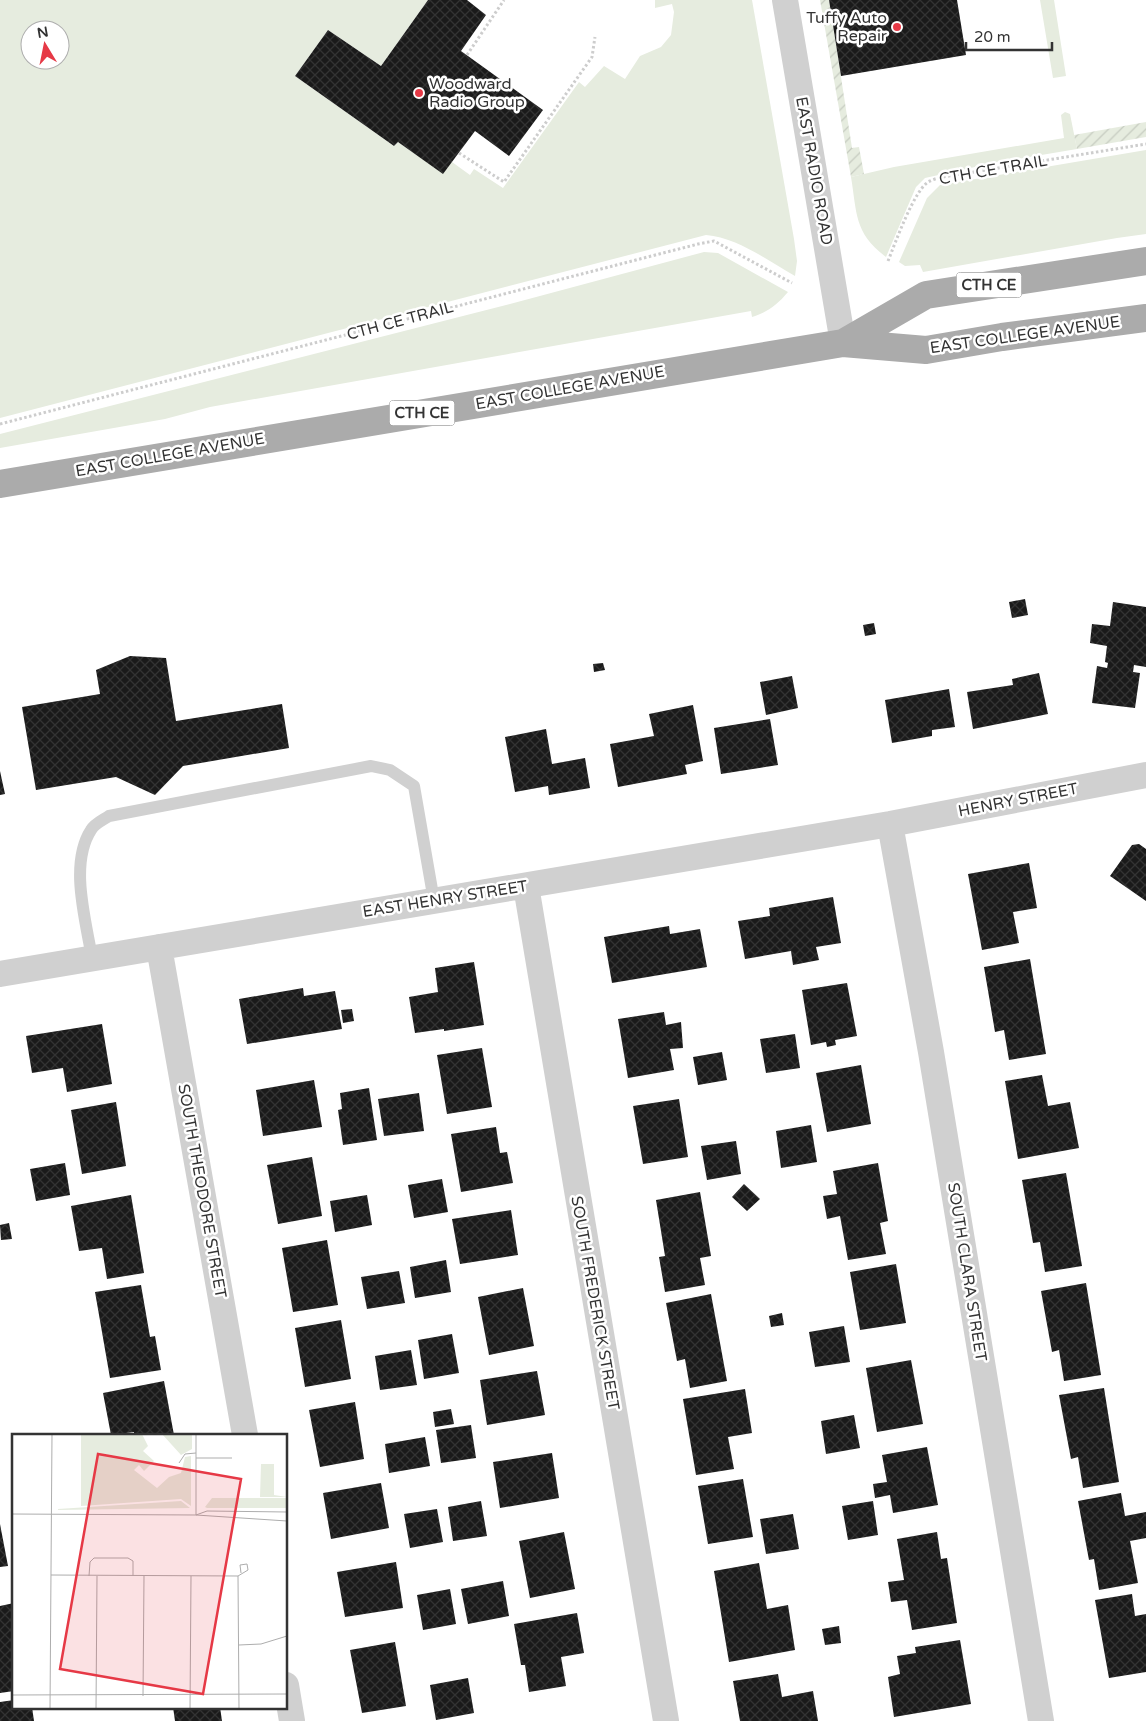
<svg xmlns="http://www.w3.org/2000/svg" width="1146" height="1721" viewBox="0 0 1146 1721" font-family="'Varela Round',sans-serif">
  <defs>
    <pattern id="garden-furrows" width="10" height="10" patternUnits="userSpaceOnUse" patternTransform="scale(1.25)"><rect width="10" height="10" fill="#e6ecdf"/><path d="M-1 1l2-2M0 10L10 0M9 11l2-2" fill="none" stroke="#c6cbc0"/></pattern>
    <pattern id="building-cross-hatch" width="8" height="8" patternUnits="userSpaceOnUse" patternTransform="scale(1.25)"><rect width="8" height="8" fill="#1a1a1a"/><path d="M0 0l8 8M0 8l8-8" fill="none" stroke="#333"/></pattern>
  </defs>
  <rect width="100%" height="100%" fill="#fff"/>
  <path fill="#e6ecdf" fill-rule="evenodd" d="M0,0H428L381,66L328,30L295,76L394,146L398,142L443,173L452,162L470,175L474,169L503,188L579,82L585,87L604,66L625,79L640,56L661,47L671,35L674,12L672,4L655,8V0H752L794,239L797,261L795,276C767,260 738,238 706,235L0,418ZM30,30H60V60H30Z
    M1040,0H1054L1066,76L1053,78Z
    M1065,112L1070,114L1077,149L993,163L925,178L916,187L886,257C854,233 857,213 851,177L894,167L1064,138L1061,115Z
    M1146,150V234L1117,238L923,272L920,265L905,266L899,262L927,198L940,185Z
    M704,252L718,253L788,292C777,305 768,312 752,317L751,311L210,407L165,419L0,448V434L510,304Z"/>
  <path fill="url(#garden-furrows)" d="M820,0H829L852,148L859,147L864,174L851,177Z
    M1146,122V137L1077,149L1074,135Z"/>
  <path fill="url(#building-cross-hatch)" d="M428,0H467L486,15L461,51L543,110L509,156L475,131L443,174L398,142L394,146L295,76L328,30L381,66Z
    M829,0H957L966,55L841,76Z
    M1025,599L1028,615L1012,618L1009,602Z
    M1113,602L1146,607V667L1134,665L1133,672L1140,673L1135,708L1092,703L1097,666L1107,668L1108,663L1105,662L1107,646L1090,643L1092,624L1110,626Z
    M874,623L876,634L865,636L863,625Z
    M130,656L166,658L176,721L282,704L289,748L183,766L155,795L116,777L36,790L22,707L100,694L96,670Z
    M603,663L605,670L594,672L593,664Z
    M1039,673L1048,714L973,729L967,692L1013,685L1012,679Z
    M792,676L798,708L766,715L760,682Z
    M949,689L955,727L932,730V736L892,743L885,700Z
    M693,705L703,761L685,765L687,774L618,787L610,744L654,736L649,714Z
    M770,719L778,765L721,774L714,728Z
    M546,729L552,764L585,758L590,788L549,795L548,786L515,792L505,737Z
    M0,771L5,794L0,795Z
    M1139,844L1146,849V901L1110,876L1132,845Z
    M1029,863L1037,908L1013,912L1019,943L982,950L968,874Z
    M833,897L841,943L816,947L819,960L793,965L791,951L745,959L738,921L770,916L769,908Z
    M669,926L670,934L700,929L707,967L612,983L604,937Z
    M1030,959L1046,1054L1009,1060L1004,1030L995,1032L984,967Z
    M474,962L484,1025L444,1031V1029L415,1033L409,997L438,992L435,968Z
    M847,983L857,1036L835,1040L836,1045L827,1047L826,1042L811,1045L802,990Z
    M303,988L304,996L335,991L342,1029L247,1044L239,999Z
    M352,1009L354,1021L343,1023L341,1010Z
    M664,1012L666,1025L681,1022L683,1048L670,1049L674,1070L628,1078L618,1019Z
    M102,1024L112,1084L67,1092L63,1068L32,1073L26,1036Z
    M795,1034L800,1068L766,1073L760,1039Z
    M482,1048L492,1107L447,1114L437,1055Z
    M722,1052L727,1080L698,1085L693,1057Z
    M861,1065L871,1124L827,1132L816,1073Z
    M1042,1075L1048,1106L1070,1102L1079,1148L1018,1159L1005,1081Z
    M314,1080L322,1127L263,1136L256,1090Z
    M369,1088L377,1140L343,1145L338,1110L342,1109L340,1093Z
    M419,1093L424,1131L384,1136L378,1099Z
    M679,1099L688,1157L643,1164L633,1106Z
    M116,1102L126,1166L82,1174L71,1110Z
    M811,1125L817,1162L781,1168L776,1131Z
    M496,1127L500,1153L507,1152L513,1183L461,1192L451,1134Z
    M736,1141L741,1174L707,1180L701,1146Z
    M312,1157L322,1216L278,1224L267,1165Z
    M65,1163L70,1195L36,1201L30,1169Z
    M878,1163L888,1221L880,1223L886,1254L848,1260L840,1216L827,1219L823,1196L837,1194L833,1171Z
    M1066,1173L1082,1266L1045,1272L1040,1242L1033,1243L1022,1180Z
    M442,1179L448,1212L414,1218L408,1185Z
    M744,1184L760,1199L747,1211L732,1197Z
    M700,1192L711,1256L700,1258L705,1285L665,1292L659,1257L665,1256L656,1200Z
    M131,1195L144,1273L107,1279L102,1248L79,1251L71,1206Z
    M367,1195L372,1225L335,1232L330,1201Z
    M511,1210L518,1255L460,1264L452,1219Z
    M9,1223L12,1239L1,1240L0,1225Z
    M327,1240L338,1305L293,1312L282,1248Z
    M446,1260L451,1292L415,1298L410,1267Z
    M896,1264L906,1323L860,1330L850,1272Z
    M399,1271L405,1303L367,1309L361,1277Z
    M1086,1283L1101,1375L1064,1381L1059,1350L1052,1352L1041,1291Z
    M141,1285L150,1337L155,1336L161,1370L110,1378L95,1292Z
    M523,1288L534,1346L489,1355L478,1297Z
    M711,1294L727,1381L690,1388L685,1359L677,1361L666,1303Z
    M782,1313L784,1325L771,1327L769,1316Z
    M341,1320L351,1379L305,1387L295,1328Z
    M844,1326L850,1362L815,1367L809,1332Z
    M452,1334L459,1373L424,1379L418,1340Z
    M411,1350L417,1385L380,1390L375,1356Z
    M911,1360L923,1424L877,1432L866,1368Z
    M537,1371L545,1415L487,1425L480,1380Z
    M164,1381L174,1435H134V1432L111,1435L103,1393Z
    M1104,1388L1119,1482L1083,1488L1078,1457L1071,1459L1059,1395Z
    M745,1389L752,1433L728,1437L734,1469L696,1475L683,1399Z
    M355,1402L364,1459L320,1467L309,1410Z
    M451,1409L454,1424L435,1427L433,1412Z
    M854,1415L860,1448L826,1454L821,1421Z
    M471,1425L476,1458L441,1463L436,1430Z
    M425,1437L430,1466L389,1473L385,1444Z
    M927,1447L938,1505L893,1513L890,1495L875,1498L873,1484L887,1482L882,1455Z
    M552,1453L559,1498L500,1508L493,1462Z
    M743,1479L753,1537L708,1544L698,1486Z
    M381,1483L389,1528L331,1539L323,1493Z
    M1121,1493L1125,1516L1146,1512V1538L1130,1541L1138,1583L1099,1590L1094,1559L1089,1560L1078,1501Z
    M481,1501L487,1536L453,1541L448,1507Z
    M873,1501L878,1535L848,1540L842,1506Z
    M437,1509L443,1542L410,1548L404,1514Z
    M793,1514L799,1549L766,1554L760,1519Z
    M0,1524L8,1566L0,1567Z
    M564,1532L575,1589L530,1598L519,1541Z
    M937,1532L941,1559L947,1558L957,1623L912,1630L907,1600L891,1602L888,1582L904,1580L897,1539Z
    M396,1562L403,1608L345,1617L337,1572Z
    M759,1563L767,1609L788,1605L795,1650L729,1662L714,1571Z
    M503,1581L509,1616L468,1624L461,1589Z
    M450,1589L456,1624L423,1630L417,1595Z
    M1132,1594L1135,1616L1146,1614V1672L1109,1678L1095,1600Z
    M14,1603V1691L0,1693V1606Z
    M577,1613L584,1653L561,1657L566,1686L529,1692L525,1665H521L514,1624Z
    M839,1626L841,1643L825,1645L822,1629Z
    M960,1640L971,1704L894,1717L888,1677L900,1674L897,1656L916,1653L915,1647Z
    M395,1642L406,1706L362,1713L350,1650Z
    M778,1674L782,1697L813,1691L818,1721H740L733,1681Z
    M468,1678L474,1713L436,1720L430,1685Z
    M14,1700V1707H32L34,1721H0V1702Z
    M173,1707H220L222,1721H175Z"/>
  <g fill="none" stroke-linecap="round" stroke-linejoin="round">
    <path stroke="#cdcdcd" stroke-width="3" stroke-dasharray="2.5 2.5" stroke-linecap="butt" d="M467,55L504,0
      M459,153L504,182L592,57L595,37
      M888,261C895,244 915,187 930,181C936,178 943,177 949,176L1146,144
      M0,424L698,244L714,241L792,283"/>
    <path stroke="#d0d0d0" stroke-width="12" d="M92,958C86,921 69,864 91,830C94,824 103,820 109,816L371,766L390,770L414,786L434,901"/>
    <path stroke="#d0d0d0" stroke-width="26" d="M785,0L843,343
      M890,824L931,1052L1041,1721
      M526,886L666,1721
      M159,947L245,1435
      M0,974L890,824L1146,775
      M286,1685L292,1721"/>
    <path stroke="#ababab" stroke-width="28" d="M843,343L926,295L1146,261
      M0,484L843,343L926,350L1002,337L1146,318"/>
  </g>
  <g fill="#e63946" stroke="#fff" stroke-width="2">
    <circle cx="897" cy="27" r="5"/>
    <circle cx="419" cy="93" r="5"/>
  </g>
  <g text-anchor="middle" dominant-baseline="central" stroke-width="5" stroke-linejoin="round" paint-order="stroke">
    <g fill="#fff" stroke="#707070" stroke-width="1">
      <rect x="956.5" y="272.5" width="65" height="25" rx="4"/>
      <rect x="389.5" y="400.5" width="65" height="25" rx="4"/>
    </g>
    <g font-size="15" font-weight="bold" fill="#333">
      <text x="989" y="285">CTH CE</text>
      <text x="422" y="413">CTH CE</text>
    </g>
    <g font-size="16" fill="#333" stroke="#fff" text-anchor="end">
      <text x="887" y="18">Tuffy Auto<tspan x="887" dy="18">Repair</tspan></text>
      <text x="429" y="84" text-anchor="start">Woodward<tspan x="429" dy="18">Radio Group</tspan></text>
    </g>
    <g font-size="16" fill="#333" stroke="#fff">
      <text transform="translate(993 170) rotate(-10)">CTH CE TRAIL</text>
      <text transform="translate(814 171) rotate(80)">EAST RADIO ROAD</text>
      <text transform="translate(400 321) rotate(-15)">CTH CE TRAIL</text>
      <text transform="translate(1025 335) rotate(-8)">EAST COLLEGE AVENUE</text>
      <text transform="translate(570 388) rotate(-10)">EAST COLLEGE AVENUE</text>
      <text transform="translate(170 455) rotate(-10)">EAST COLLEGE AVENUE</text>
      <text transform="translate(1018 800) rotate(-11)">HENRY STREET</text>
      <text transform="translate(445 899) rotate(-9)">EAST HENRY STREET</text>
      <text transform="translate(202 1191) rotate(80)">SOUTH THEODORE STREET</text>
      <text transform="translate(967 1272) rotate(81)">SOUTH CLARA STREET</text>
      <text transform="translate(595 1303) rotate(80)">SOUTH FREDERICK STREET</text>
    </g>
  </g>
  <g transform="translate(12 1434)">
    <rect width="275" height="275" fill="#fff"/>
    <path d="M69,0H130L136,12L131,17L142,27L132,37L127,31L122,36L145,54L157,43L169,39L173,23L179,22V72L169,65L69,72ZM150,0H180V15L169,21ZM249,30H262V61L275,63H248ZM200,64H275V74H195L193,73ZM169,67L178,74L46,76V75Z" fill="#e6ecdf"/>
    <path fill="none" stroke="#adadad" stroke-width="1" d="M184,24H220M167,29L173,20L184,19M0,80L184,81L275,87M184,81V0M184,81L195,77L275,78M39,141L226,142L236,136L235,130L228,131L229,139M77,142L78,128L82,124H116L121,127V142M226,142L227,275M227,211L249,210L275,202M0,261L275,260M131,262L132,142M38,275L40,0M84,275L85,142M178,275L179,142"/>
    <path fill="#e63946" fill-opacity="0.15" stroke="#e63946" stroke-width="2.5" d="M86,20L229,45L191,260L48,235Z"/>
    <rect width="275" height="275" fill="none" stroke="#333" stroke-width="2.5"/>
  </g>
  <g transform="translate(45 45) rotate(350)"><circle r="24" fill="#ffffff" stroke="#adadad"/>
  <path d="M0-4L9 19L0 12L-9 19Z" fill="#e63946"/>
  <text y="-8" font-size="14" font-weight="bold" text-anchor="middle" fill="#333333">N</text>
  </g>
  <path d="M966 42v8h86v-8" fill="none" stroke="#333333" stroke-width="2.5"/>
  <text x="974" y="42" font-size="15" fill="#333333" stroke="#ffffff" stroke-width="4" paint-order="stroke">20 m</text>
</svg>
